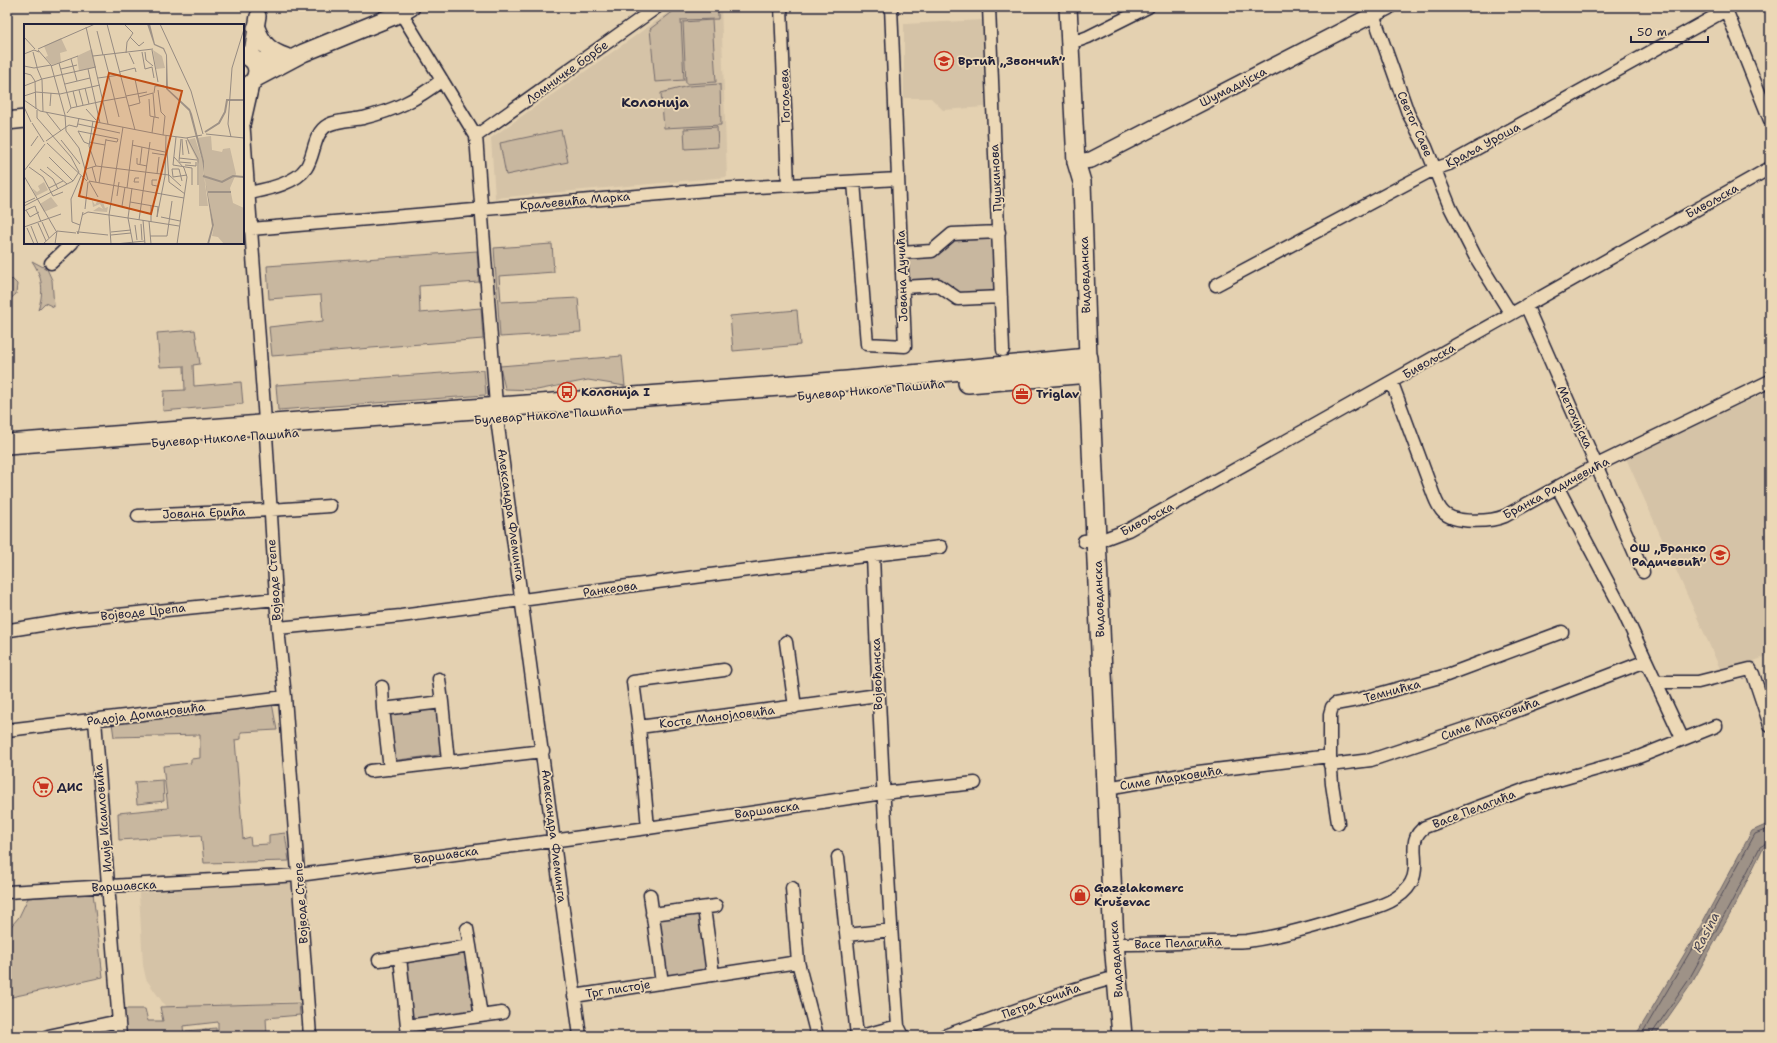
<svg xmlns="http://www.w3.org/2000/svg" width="1777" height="1043" viewBox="0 0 1777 1043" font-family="'Shantell Sans',sans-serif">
  <rect width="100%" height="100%" fill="#e4d1b1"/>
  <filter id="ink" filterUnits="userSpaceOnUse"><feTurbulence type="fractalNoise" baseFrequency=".025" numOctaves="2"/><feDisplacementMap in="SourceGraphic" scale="8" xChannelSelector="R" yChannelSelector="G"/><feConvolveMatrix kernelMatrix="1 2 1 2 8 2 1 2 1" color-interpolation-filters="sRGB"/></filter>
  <g filter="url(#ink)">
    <path fill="#d5c3a7" d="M676,7H721L727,177L495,198L491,138Z
      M982,20L985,107L943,110L931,98H904V24Z
      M1770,391V655L1722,673L1625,456Z
      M291,882L300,1001L168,1010L146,979L143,965L139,893Z"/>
    <path fill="#c8b79f" stroke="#756c6d" d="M679,7H718V19L681,20L684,80L655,82L650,29Z
      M712,20L716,82L686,84L683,22Z
      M720,84L721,125L664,128L661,93L688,86Z
      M717,127L718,147L685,149L684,129Z
      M561,130L568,162L506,175L500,143Z
      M999,232L1001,297L958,299L938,285L903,287L901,253L932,251L952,234Z
      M552,244L554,272L499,276L501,302L578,298L581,332L500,337L494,248Z
      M477,251L479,282L419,286L420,313L481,308L483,339L272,356L269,327L323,321L321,295L269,299L267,266Z
      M32,261L47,269L52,280L54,307L45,303L38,310C44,292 43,277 32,261Z
      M12,279L17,284L16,294L7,302V284Z
      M797,310L800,345L733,351L730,316Z
      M195,330L200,364L193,365L194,386L241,382L243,404L163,411L164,391L185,390L184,366L160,367L157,333Z
      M622,356L625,386L588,380L537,390L505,389L500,366Z
      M484,370L486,395L278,410L276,385Z
      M272,703L277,730L241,732V739L235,740L243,839L250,837L251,845L269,844V835L285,833L289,861L204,863L201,835L119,840L118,813L168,808L163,766L191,763V759L200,758V735L114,737L112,723L205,714Z
      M434,707L438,709L442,751L439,755L398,760L393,759L390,716L393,712Z
      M163,780L164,801L137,804L135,782Z
      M93,893L103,977L7,998V931L19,917L28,898Z
      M700,913L707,971L664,976L657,918Z
      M458,952L466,956L474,1007L471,1012L419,1020L412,1016L406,967L408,963L413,960Z
      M299,1003L300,1015L266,1018L267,1036H218V1022L183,1026L184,1036H126L124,1009H145L148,1021H163L160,1007Z
      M216,1028V1036H186V1031Z"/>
    <path fill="#9e9287" stroke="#6c6569" d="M1770,823V844L1763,848L1734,907L1692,983L1655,1036H1632L1639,1030L1694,938L1752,831Z"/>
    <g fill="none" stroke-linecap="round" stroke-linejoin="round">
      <path stroke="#544f59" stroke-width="1" d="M1639,1036L1643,1032L1697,940L1755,834L1770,828
        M1652,1036L1653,1032L1688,981L1730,905L1760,847L1770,841"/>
      <g stroke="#22223b" stroke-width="15">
        <path id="minor" d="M781,7L788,185
          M989,7L1003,350
          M1725,7L1770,120
          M401,13L476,136L497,419L580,1036
          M1373,14L1408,113L1426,147L1450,207L1475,256L1511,314
          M1070,40H1080L1088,37L1148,7
          M243,119L266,435L278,628L285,697L310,1036
          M244,123L253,83
          M476,136L657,7
          M854,182L867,344L905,346L891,7
          M249,193C267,189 295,184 306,168C315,155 313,133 328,125C338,120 352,120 363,118C395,110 416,100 442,80
          M251,229L719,189L898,179
          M901,253L932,251L952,234L999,232
          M51,263L72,243
          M1216,285L1434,169L1449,164L1726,10
          M903,287L938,285L958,299L1001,297
          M1526,305L1643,572
          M1392,383L1434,496C1436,501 1439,508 1443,512C1454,524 1491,522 1505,516L1597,465L1770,381
          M1558,488L1622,609L1682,738
          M138,516L270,510L330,506
          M1084,541L1104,539L1128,530L1770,168
          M873,555C879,712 886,869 898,1026L903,1036
          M278,628L401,616L763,568L941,547
          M10,630L78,619L276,599
          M786,642L795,707
          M439,679L442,702
          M1657,682H1698L1750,669L1753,674L1770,725
          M382,687L383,709
          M95,720L120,1036
          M639,727L878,695
          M7,730L285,697
          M1330,765L1371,760L1503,716L1646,661
          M390,769L383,709L442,702L448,761
          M370,771L543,751
          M1107,788L1198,772L1330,756
          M1338,823L1332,784L1330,756V714L1332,707L1335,704L1357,700L1447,675L1562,632
          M648,828L639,727L633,682L724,670
          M838,857L857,1036
          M792,888L798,962L817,1036
          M7,892L299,875L648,828L883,793L975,783
          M650,895L662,983
          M704,908L713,974
          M652,914L716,906
          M467,929L470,946
          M847,935L891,930
          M1114,943L1122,944C1153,944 1183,943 1214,942C1225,941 1236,942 1247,941C1282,936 1317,926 1351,915C1366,910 1383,907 1396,898C1434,873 1399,844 1425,827L1526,789L1636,758L1716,726
          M379,960L400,957
          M574,996L798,962
          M407,1026L400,957L470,946L481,1016
          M48,1036L119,1021
          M408,1036L407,1026L502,1013
          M861,1036L898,1026
          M944,1036L1072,990L1116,977"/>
      </g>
      <g stroke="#22223b" stroke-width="18">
        <path id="tertiary" d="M251,58L258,16
          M1076,162L1091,160L1388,7"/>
      </g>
      <g stroke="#22223b" stroke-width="20">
        <path id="secondary" d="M1068,7L1076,162L1082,182L1088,358
          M256,28C262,44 270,52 286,57
          M243,55C262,60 261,82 243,88
          M255,62L283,57
          M256,78L303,53L401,13L411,7
          M7,121L25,119"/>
      </g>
      <g stroke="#22223b" stroke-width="22">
        <path id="primary" d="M968,383L1089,373
          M7,444L847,381L1088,358L1114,943L1122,1036"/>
      </g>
      <use href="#minor" stroke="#ecd8b6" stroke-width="12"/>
      <use href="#tertiary" stroke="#ecd8b6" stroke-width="15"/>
      <use href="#secondary" stroke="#ecd8b6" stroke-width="17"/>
      <use href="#primary" stroke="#ecd8b6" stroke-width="19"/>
    </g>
  </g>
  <defs>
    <g id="school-ring" transform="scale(1)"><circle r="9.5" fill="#ecd8b6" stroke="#c8321e" stroke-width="1.5"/><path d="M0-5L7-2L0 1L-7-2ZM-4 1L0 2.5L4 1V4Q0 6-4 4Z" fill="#c8321e"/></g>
    <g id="bus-ring" transform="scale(1)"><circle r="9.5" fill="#ecd8b6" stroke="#c8321e" stroke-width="1.5"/><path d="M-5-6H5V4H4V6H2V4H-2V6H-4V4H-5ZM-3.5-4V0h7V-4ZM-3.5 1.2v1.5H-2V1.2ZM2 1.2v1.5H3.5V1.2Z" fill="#c8321e"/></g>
    <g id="office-ring" transform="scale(1)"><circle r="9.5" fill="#ecd8b6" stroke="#c8321e" stroke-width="1.5"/><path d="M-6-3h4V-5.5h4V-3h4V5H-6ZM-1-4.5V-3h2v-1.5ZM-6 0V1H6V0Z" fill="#c8321e"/></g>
    <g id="supermarket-ring" transform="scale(1)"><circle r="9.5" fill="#ecd8b6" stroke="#c8321e" stroke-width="1.5"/><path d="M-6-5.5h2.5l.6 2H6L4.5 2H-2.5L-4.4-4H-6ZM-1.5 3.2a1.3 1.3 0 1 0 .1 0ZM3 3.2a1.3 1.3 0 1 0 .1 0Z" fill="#c8321e"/></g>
    <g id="shop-ring" transform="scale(1)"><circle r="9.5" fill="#ecd8b6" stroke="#c8321e" stroke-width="1.5"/><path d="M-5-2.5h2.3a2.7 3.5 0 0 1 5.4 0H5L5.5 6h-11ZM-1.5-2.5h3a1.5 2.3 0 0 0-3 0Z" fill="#c8321e"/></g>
  </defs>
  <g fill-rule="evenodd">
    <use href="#school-ring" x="944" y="61"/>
    <use href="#bus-ring" x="567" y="392"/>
    <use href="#office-ring" x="1022" y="394"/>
    <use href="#school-ring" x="1720" y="555"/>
    <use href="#supermarket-ring" x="43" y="787"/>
    <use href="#shop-ring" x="1080" y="895"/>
  </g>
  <g text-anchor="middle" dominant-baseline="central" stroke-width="3.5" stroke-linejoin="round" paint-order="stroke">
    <g font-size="12" font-weight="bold" fill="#22223b" stroke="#ecd8b6" text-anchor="start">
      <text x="958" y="61">Вртић „Звончић”</text>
      <text x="581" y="392">Колонија I</text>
      <text x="1036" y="394">Triglav</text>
      <text x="1706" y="548" text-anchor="end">ОШ „Бранко<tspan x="1706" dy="14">Радичевић”</tspan></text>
      <text x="57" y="787">ДИС</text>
      <text x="1094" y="888">Gazelakomerc<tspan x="1094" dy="14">Kruševac</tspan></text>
    </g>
    <g font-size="12" fill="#22223b" stroke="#ecd8b6">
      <text transform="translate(567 72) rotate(-36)">Ломничке борбе</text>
      <text transform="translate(1233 87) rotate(-27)">Шумадијска</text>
      <text transform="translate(785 96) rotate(-92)">Гогољева</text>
      <text transform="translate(1415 124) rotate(66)">Светог Саве</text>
      <text transform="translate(1483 145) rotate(-28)">Краља Уроша</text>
      <text transform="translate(996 178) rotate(-93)">Пушкинова</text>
      <text transform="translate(575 201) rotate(-5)">Краљевића Марка</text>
      <text transform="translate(1712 201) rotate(-29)">Бивољска</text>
      <text transform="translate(1085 275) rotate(-92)">Видовданска</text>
      <text transform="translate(902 276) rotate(-92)">Јована Дучића</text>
      <text transform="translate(1429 361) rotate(-30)">Бивољска</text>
      <text transform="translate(871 390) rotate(-5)">Булевар Николе Пашића</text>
      <text transform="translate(548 415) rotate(-4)">Булевар Николе Пашића</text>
      <text transform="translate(1575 417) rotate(65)">Метохијска</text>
      <text transform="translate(225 438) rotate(-4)">Булевар Николе Пашића</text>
      <text transform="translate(1556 488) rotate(-28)">Бранка Радичевића</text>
      <text transform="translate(204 513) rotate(-2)">Јована Ерића</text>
      <text transform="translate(511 515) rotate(82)">Александра Флеминга</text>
      <text transform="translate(1147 519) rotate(-28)">Бивољска</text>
      <text transform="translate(274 580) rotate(-94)">Војводе Степе</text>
      <text transform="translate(610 589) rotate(-8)">Ранкеова</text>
      <text transform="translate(1099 599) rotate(-92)">Видовданска</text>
      <text transform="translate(143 612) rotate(-6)">Војводе Црепа</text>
      <text transform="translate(877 674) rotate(-92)">Војвођанска</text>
      <text transform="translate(1392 691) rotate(-15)">Темнићка</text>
      <text transform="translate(146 714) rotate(-7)">Радоја Домановића</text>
      <text transform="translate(717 717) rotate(-7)">Косте Манојловића</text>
      <text transform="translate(1490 719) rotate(-20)">Симе Марковића</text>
      <text transform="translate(1171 778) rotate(-9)">Симе Марковића</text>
      <text transform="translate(1474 809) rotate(-21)">Васе Пелагића</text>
      <text transform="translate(767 810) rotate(-8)">Варшавска</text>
      <text transform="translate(103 818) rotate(-95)">Илије Исаиловића</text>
      <text transform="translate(554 836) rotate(83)">Александра Флеминга</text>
      <text transform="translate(446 855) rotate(-8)">Варшавска</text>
      <text transform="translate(124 886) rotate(-3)">Варшавска</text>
      <text transform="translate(301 903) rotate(-94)">Војводе Степе</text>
      <text transform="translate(1178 943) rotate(-2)">Васе Пелагића</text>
      <text transform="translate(1116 959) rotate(-94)">Видовданска</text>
      <text transform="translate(618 989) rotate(-9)">Трг пистоје</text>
      <text transform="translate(1041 1001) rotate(-20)">Петра Кочића</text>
    </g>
    <g font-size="13" font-style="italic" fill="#474452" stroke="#ecd8b6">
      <text transform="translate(1706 932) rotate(-63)">Rasina</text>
    </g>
    <g font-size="14" font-weight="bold" fill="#22223b" stroke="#ecd8b6">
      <text x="655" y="102">Колонија</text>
    </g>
  </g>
  <g transform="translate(24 24)">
    <rect width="220" height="220" fill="#e4d1b1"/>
    <path d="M37,14L43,27L36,29L37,38L28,41L21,33L24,32L20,22ZM68,25L72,43L55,47L53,32ZM129,26L138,32L141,44L132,45ZM187,112L188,126L198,128L199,125L206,124L212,150L206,164L209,179L220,184V220H200L194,213L188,212L190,201L180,151V137L173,114ZM171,114L178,136L184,182H175V140L163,116ZM20,158L24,166L12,172L8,164L13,168L16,166L14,162ZM27,173L34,182L20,188L16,180ZM68,176L71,181L74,176L79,178L81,184L84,183L83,188L69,187L75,183L79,185L76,180L69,183Z" fill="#c8b79f"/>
    <path d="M123,0H126L131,20L140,24L143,31L144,65L166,85L168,90L180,137V151L190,201L185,220H183L188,202L178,136L165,87L142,65V31L139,25L130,21Z" fill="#9e9287"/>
    <path fill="none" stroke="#9e9287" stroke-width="2" d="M181,108L195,99L201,88L203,76H220M179,152L198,158L209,152L220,153M184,168H207"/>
    <path fill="none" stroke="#968b82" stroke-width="1" d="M83,0L111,106M100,0L109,9L103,18L102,29M136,0L167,67L179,110M62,3L84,100M73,7L79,31M0,13L11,25M106,13L115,22L120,18M14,25L71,0M14,26L27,41L41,91L42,107L55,124L64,156M128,26L134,58M9,28L13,43M118,28L121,45L128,43L130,54M121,28L122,36L129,42M105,29L110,40M0,30L10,26L15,28M80,31L85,50M69,32L129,25M47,35L53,57M35,39L47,84M0,42L10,44L27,41M27,42L54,32M13,44L18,56L19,87M37,45L53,41M64,45L76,99M95,48L111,44L112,48M0,49L7,51L11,57L12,85M85,53L95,93M74,54L96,51M41,60L66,54M0,62L18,55L72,43M61,64L65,80M55,66L59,81M134,66L137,88L141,92L139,111M49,67L53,83M129,69L131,93M130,69L131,62H140M0,72L12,68L36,70L76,61M102,72L123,68M115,73L129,69M125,75L126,92L135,94M0,76L16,87L139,111L162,114L178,111M79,77L102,73M26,82L27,69M105,82L116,79L111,55M0,83L7,98M62,85L72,96M22,88L37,107M43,89L47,84L79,77M69,97L65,122L72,142M8,99L20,118M54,100L96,109M128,109L130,93M182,110L220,114M152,113L149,141L168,144V161M207,113L204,100L208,44L220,5M163,114L174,135V161M158,115L159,131M37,116L56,140M162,116L165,130M22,117L45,101L53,103L55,94M65,118L81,121M23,119L63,157M65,120L60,118L54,107L94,115L93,118L82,116M108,121L141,128M7,122L14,112M143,126L145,158L161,170M128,129L141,131M25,133L49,157M150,133L160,144L163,153L153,220M113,134V140L123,142M155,134L173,136M155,137L157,115M155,138L167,139M116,140L118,123M161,141L172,142V138M5,143L19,153L29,172L39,168M23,143L43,160M68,143L72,158M16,145L29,155L34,165M62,145L72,142L145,151L157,162M0,147L21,120M133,150L135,133M0,152L32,207M149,153L148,145H155L158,157M149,153L163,151M65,157L160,174M65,157L74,173M115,158H110L111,154H115M75,159L82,115M133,162L128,161V156H133M25,164L39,157M103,164L109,116M108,164L104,194L109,220M93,172L95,158M106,178L135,183M0,179L11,174M0,182L49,157L55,148L47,133L13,94V86M98,182L101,163M134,183L133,193L141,152L142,112M61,185L64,158M2,186L6,193L15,188M0,187L11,182L17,198M58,191L64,188L85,191L99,103M85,191L155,202M85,191L87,220M137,193L156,197M115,196L126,118M119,196L121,220M125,197L127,220M18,198L25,214M127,198V182M14,199L22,217M117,200L118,216M56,201L48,198L47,175L57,152M111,201L113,216M7,202L14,220M0,203L37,190M3,204L10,220M53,207L54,210L59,188M55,208L84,211M87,208L107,206M87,211L107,209M126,212H143L148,177M19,220L33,207L52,209M31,220L33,207M91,220L121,217"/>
    <path fill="#c04e15" fill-opacity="0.15" stroke="#c04e15" stroke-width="2" d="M85,49L158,67L127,190L55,172Z"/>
    <rect width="220" height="220" fill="none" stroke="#22223b" stroke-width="2"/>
  </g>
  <rect width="1777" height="1043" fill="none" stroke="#ecd8b6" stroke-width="24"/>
  <rect x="12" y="12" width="1753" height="1019" fill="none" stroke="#22223b" stroke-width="1.5" filter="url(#ink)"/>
  <path d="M1631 36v6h77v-6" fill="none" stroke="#22223b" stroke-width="2"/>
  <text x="1637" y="36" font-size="12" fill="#22223b" stroke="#ecd8b6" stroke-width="3" paint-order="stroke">50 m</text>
</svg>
